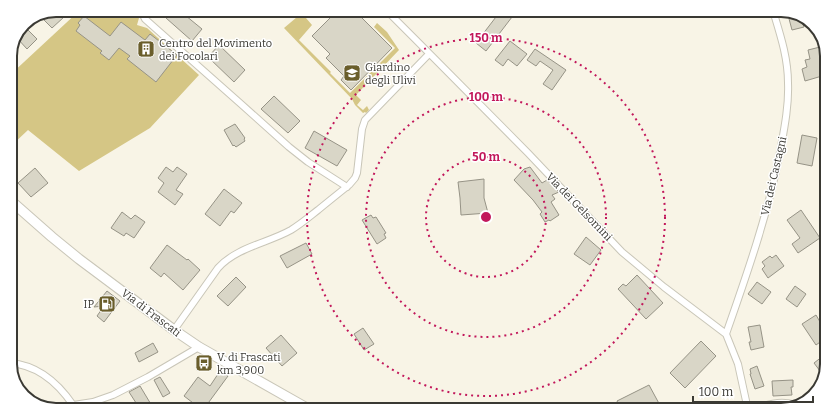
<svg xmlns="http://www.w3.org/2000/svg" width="837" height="420" viewBox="0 0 837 420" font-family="Bitter,serif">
  <rect width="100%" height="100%" fill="#f8f4e6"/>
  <path fill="#d5c685" d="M80,10H130L139,18L137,25L147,28L199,75L150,128L79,171L28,130L10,147V75Z
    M303,12H313L306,18L312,25L299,40L331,72L330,73L350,93L395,48L374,27L377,23L387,32L399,50L356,95L361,100L357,105L363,110L367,106L369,110L366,113L365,112L363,113L355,105L352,99L284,28Z"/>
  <path fill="#d9d6c7" stroke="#969386" d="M56,10H58L64,17L52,28L43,19L50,12Z
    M172,11H180L202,29L192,41L166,18Z
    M336,12H356L392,48L351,90L341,80L344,76L326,58L330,54L312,36Z
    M499,13H506L512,17L486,51L476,43Z
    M788,15H800L804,27L792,30Z
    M84,16L110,36L121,22L145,40L150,34L177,55L156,82L127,59L130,56L119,48L109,60L100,53L102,51L76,31L80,25L78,23Z
    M26,28L37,39L27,49L17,38L18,35Z
    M510,41L527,54L517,66L508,59L503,66L495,60Z
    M219,45L245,70L234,82L208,57Z
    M824,46L827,59L823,60L825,66L820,68L822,76L805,81L802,69L807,67L805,60L810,59L808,50Z
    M535,49L566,70L552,90L543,84L553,70L540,61L536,66L527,60Z
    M274,96L300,121L288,133L261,109Z
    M235,124L245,138L244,139L245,141L236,147L234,145L233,146L224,130Z
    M314,131L347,150L337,166L305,148Z
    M802,135L817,138L812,166L797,163Z
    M166,167L173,172L177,167L187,174L176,190L183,194L175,205L158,192L164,183L158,178Z
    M530,167L542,183L547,180L559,192L552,195L555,199L551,202L559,215L550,221L549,220L545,222L540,214L542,212L533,200L514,180L524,169Z
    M35,168L48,183L31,197L18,183Z
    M484,179V198L488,213L461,215L460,198L458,182Z
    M224,189L242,203L234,213L231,211L220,226L205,214Z
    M801,210L820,238L798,253L792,244L800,238L787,220Z
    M122,212L131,219L135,215L145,222L134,238L126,233L124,236L111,228Z
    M371,215L373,218L376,217L386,233L384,234L386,238L377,244L362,220Z
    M586,237L601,250L590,265L574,254Z
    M306,243L312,254L287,268L280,256Z
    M167,245L187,260L188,259L200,270L183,290L164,273L161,277L150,268Z
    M776,255L784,266L768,278L762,269L765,266L762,262L770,256L772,258Z
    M637,275L663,303L646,319L618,289L623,284L626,286Z
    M236,277L246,287L228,306L217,296Z
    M757,282L771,292L762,304L748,294Z
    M795,286L806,294L797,307L786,299Z
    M107,291L120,301L104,322L97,316L104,306L94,307Z
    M816,315L823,327V340L816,345L802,324Z
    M760,325L764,347L751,350L749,342H751L748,327Z
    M363,328L374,344L364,350L354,334Z
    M281,335L297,353L282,366L266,348Z
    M701,341L716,356L685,388L670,373Z
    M153,343L158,352L139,362L135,353Z
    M823,356V375L814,363Z
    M757,366L764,386L755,389L750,374H751L750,369Z
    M220,371L228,376L206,406H197L184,396L198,377L210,386Z
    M160,377L170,393L163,397L154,380Z
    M793,380V387H791L792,395L773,396L772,381Z
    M649,385L662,409H620L617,401Z
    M140,386L152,406H138L129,392Z"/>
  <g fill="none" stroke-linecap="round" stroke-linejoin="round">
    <g stroke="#c9c6b8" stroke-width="8">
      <path id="street" d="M145,11L143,15L145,19L241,104L289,147L308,162L347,187
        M388,12L416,40L528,153L622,252L664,287L726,334L738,364L748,410
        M174,330L218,268C237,247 268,243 291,230C301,224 309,217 318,210C329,201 339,193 349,185L355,178L357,173L362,129L365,120L429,54
        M726,334C747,274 768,214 780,152C784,130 789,106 788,83C788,59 781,37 774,14
        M10,363C38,365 58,383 73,405
        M67,406L93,402L113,395L148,377L199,347"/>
    </g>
    <g stroke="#c9c6b8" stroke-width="11">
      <path id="secondary" d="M10,200L52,237L79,259L174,330L199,347L305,407
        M758,410C769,405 781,402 794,406"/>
    </g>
    <use href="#street" stroke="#fff" stroke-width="6"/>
    <use href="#secondary" stroke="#fff" stroke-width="9"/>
  </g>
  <g fill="none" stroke="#c2185b" stroke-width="2" stroke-dasharray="2 4">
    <circle cx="486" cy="217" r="60"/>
    <circle cx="486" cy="217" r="120"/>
    <circle cx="486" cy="217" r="179"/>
  </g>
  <defs>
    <g id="building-square" transform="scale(0.9)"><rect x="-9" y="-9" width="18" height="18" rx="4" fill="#6a5e2b" stroke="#fff"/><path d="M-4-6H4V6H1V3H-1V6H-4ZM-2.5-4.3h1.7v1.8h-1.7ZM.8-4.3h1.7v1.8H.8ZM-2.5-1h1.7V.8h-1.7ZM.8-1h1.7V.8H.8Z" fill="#fff"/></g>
    <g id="school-square" transform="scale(0.9)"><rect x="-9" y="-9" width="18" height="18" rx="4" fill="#6a5e2b" stroke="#fff"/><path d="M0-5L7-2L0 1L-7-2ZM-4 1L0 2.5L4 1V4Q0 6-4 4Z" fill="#fff"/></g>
    <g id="fuel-square" transform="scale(0.9)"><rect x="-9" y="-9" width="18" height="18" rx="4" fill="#6a5e2b" stroke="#fff"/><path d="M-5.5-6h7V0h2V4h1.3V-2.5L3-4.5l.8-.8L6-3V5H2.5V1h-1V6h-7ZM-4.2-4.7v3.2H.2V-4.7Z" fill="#fff"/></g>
    <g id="bus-square" transform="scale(0.9)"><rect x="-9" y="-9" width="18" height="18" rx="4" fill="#6a5e2b" stroke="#fff"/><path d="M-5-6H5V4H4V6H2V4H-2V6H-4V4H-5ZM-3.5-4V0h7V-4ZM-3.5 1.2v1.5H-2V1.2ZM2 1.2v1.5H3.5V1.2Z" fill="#fff"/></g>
  </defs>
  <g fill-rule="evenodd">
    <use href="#building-square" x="146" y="49"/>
    <use href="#school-square" x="352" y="73"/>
    <use href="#fuel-square" x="107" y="304"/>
    <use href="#bus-square" x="204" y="363"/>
  </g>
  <g text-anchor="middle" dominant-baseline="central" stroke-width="3" stroke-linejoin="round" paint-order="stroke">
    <g font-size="11" fill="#3a3933" stroke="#fff" text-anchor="start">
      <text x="159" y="43">Centro del Movimento<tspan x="159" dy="13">dei Focolari</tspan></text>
      <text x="365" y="67">Giardino<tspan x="365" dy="13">degli Ulivi</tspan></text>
      <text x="94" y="304" text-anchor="end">IP</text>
      <text x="217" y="357">V. di Frascati<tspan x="217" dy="13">km 3,900</tspan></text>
    </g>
    <g font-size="11" fill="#3a3933" stroke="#fff">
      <text transform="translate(774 176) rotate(-77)">Via dei Castagni</text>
      <text transform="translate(579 207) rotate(46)">Via dei Gelsomini</text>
      <text transform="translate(151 313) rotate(37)">Via di Frascati</text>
    </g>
  </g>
  <path d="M0 0H837V420H0ZM56 17H781A39 39 0 0 1 820 56V364A39 39 0 0 1 781 403H56A39 39 0 0 1 17 364V56A39 39 0 0 1 56 17Z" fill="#fff" fill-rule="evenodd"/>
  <path fill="none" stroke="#3a3933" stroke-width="2" d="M56 17H781A39 39 0 0 1 820 56V364A39 39 0 0 1 781 403H56A39 39 0 0 1 17 364V56A39 39 0 0 1 56 17Z"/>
  <circle cx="486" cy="217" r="6" fill="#c2185b" stroke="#fff" stroke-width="2"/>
  <g font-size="12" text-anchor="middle" font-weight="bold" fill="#c2185b" stroke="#fff" stroke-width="3" stroke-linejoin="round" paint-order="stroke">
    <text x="486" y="42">150 m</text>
    <text x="486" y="101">100 m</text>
    <text x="486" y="161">50 m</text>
  </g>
  <path d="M693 396v6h120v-6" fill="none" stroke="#3a3933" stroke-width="2"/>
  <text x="699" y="396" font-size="12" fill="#3a3933" stroke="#ffffff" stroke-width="3" paint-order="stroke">100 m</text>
</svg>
